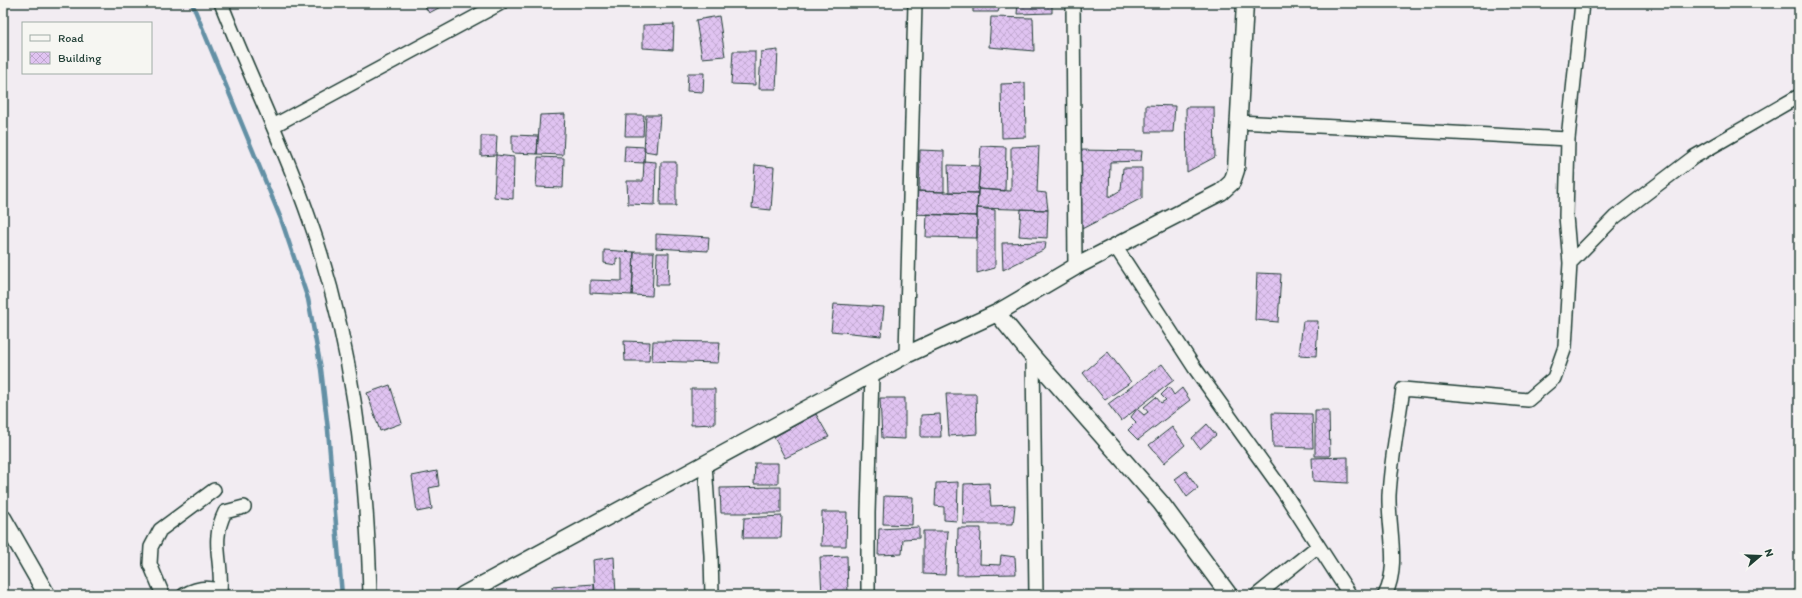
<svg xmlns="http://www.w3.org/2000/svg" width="1802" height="598" viewBox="0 0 1802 598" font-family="Itim,sans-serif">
  <defs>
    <pattern id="building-cross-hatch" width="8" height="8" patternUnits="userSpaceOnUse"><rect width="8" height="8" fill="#e0c3f1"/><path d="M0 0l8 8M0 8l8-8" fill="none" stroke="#c0a8cf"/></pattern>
  </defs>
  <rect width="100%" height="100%" fill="#f2ecf2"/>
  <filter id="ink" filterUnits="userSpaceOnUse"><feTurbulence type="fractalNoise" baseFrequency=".025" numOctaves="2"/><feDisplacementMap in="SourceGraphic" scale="8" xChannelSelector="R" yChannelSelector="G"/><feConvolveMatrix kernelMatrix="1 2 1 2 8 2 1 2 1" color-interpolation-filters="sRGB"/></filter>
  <g filter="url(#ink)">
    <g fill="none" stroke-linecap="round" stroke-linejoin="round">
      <path stroke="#6390a5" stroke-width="4.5" d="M192,3L281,219L308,299L321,369L328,430L342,595"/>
    </g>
    <path fill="url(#building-cross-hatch)" stroke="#1f3d34" d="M423,3H448L429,13Z
      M973,3H1008V7L1000,6L998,12H973Z
      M1018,3H1052V13L1017,14Z
      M719,16L725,56L702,58L696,20Z
      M991,17L1033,18L1034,51L989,47Z
      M674,24L673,50L643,48V25Z
      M778,50L776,89H759L761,52Z
      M733,51H755V85L731,84Z
      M688,73H704L703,92L687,91Z
      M1025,83L1026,137L1002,138L1001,84Z
      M1146,105L1175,106L1173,132H1146Z
      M1186,107H1214L1215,157L1187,172Z
      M565,114L563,155L537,154L540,115Z
      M626,115H644L643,136H625Z
      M646,115H660L657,153L644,151Z
      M512,135L538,136L537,154L512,153Z
      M481,136H497L496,155L481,156Z
      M625,146L645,147L644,163L624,162Z
      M981,146L1006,147L1005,191L978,189Z
      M1039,146L1037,192L1046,193L1048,210L977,208L978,189L1011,191V147Z
      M920,150L944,151V192L919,191Z
      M1076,150L1142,151L1141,161L1110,162L1109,197L1121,190L1123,168H1142V198L1074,233Z
      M496,155L514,157L513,199L494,197Z
      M538,157L564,158L563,188L536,187Z
      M644,161L656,162L655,205L628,204L627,181H643Z
      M661,162H676V206H660Z
      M755,165L774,167L771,210L752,208Z
      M948,165L980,166L978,193L949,192Z
      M910,191L978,193L977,216L909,214Z
      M977,208L995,210V268L977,273Z
      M1021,209L1048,210L1047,238L1019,236Z
      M927,214L977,216V238L926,237Z
      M656,234L709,237L708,251L656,248Z
      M1046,242L1045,249L1003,270L1002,243Z
      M604,250L634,252L632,295L590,293V280L622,281V259L616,258V265L604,263Z
      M634,252H654L652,296L632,295Z
      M657,253H669L668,285H656Z
      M1257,273L1281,274L1278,322L1255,320Z
      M834,304L884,307L881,336L831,331Z
      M1303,321H1318L1316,356L1299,355Z
      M624,341L650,342L649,361H625Z
      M653,341L720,342L718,363L652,361Z
      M1108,352L1131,382L1105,400L1083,373Z
      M1162,364L1174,380L1121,421L1108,404Z
      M390,385L402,423L380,431L367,393Z
      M1169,387L1174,395L1182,388L1190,400L1138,440L1128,430L1136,422L1131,417L1137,409L1144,415L1148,412L1144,407L1156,397L1161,403L1166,400L1161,395Z
      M691,389H715V424L691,425Z
      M946,394H976L977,434L949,436Z
      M880,398H905V439L882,438Z
      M1315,410H1329L1330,456H1315Z
      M1272,413L1312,414L1313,448L1273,447Z
      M816,414L829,437L785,458L774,437Z
      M940,414L941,437H921V415Z
      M1207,424L1216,435L1200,449L1192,438Z
      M1172,427L1185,445L1164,463L1149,445Z
      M1348,457V483L1313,481L1312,458Z
      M755,463H778V484H754Z
      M437,471L439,486L429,488L432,509L417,512L412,476Z
      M1186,471L1198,488L1187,497L1175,479Z
      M958,482L957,521L944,520V507L935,506L936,483Z
      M989,483L991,506L1015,505L1013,524H963L964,484Z
      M781,487V513H721L720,488Z
      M884,496L913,497L912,525L883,524Z
      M822,512H847L846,546H821Z
      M782,516L781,538H743L744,518Z
      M919,527V538L903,539L902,554L878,555L879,529Z
      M958,528H981L980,564L1000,565L1001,555L1015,557L1016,574L957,575Z
      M923,531H948L945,575L923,574Z
      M847,556L848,595H822L820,557Z
      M614,557L616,595H595L593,560Z
      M594,584V595H553L552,587Z"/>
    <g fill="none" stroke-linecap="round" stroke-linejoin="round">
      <g stroke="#1f3d34" stroke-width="16">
        <path id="minor" d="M221,3C249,75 284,145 309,218C352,339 367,467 370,595
          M1073,3L1075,267
          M1239,122L1568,139
          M273,126L501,3
          M1115,246L1194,367L1283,491L1350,595
          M1570,263L1615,217L1694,157L1799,96
          M906,355L915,3
          M1033,357L1036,595
          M705,464L711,555L712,595
          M220,591C223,561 210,542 225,512L244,507
          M163,595L150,564L151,547L160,530L214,490
          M184,595C196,588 208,586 220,591L222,595
          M868,595V513L872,374
          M1257,595L1318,546
          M1385,595C1400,566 1388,527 1389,495C1391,460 1398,424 1403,389L1528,400L1554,378L1565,347L1570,263L1566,216L1568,139L1582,3"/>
      </g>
      <g stroke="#1f3d34" stroke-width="19">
        <path id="tertiary" d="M997,313L1033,357L1161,503L1229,595
          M3,518L47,595
          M463,595L906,355L997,313L1075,267L1221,192L1232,182L1236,170L1245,3"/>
      </g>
      <use href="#minor" stroke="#f6f6f2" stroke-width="13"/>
      <use href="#tertiary" stroke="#f6f6f2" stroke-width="16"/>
    </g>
  </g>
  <rect width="1802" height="598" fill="none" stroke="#f6f6f2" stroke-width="16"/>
  <rect x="8" y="8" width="1786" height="582" fill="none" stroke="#1f3d34" stroke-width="1.5" filter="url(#ink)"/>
  <rect x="22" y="22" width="130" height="52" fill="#f6f6f2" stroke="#a0aca6"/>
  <rect x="30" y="35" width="20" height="6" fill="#f6f6f2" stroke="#a0aca6"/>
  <text x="58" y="42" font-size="12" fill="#1f3d34">Road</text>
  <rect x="30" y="52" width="20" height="12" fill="url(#building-cross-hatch)" stroke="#a0aca6"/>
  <text x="58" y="62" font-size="12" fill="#1f3d34">Building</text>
  <g transform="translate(1760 556) rotate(71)" stroke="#f6f6f2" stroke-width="3" paint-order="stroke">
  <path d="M0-3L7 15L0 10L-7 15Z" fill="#1f3d34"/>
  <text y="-6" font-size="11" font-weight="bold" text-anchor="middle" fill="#1f3d34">N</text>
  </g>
</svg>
